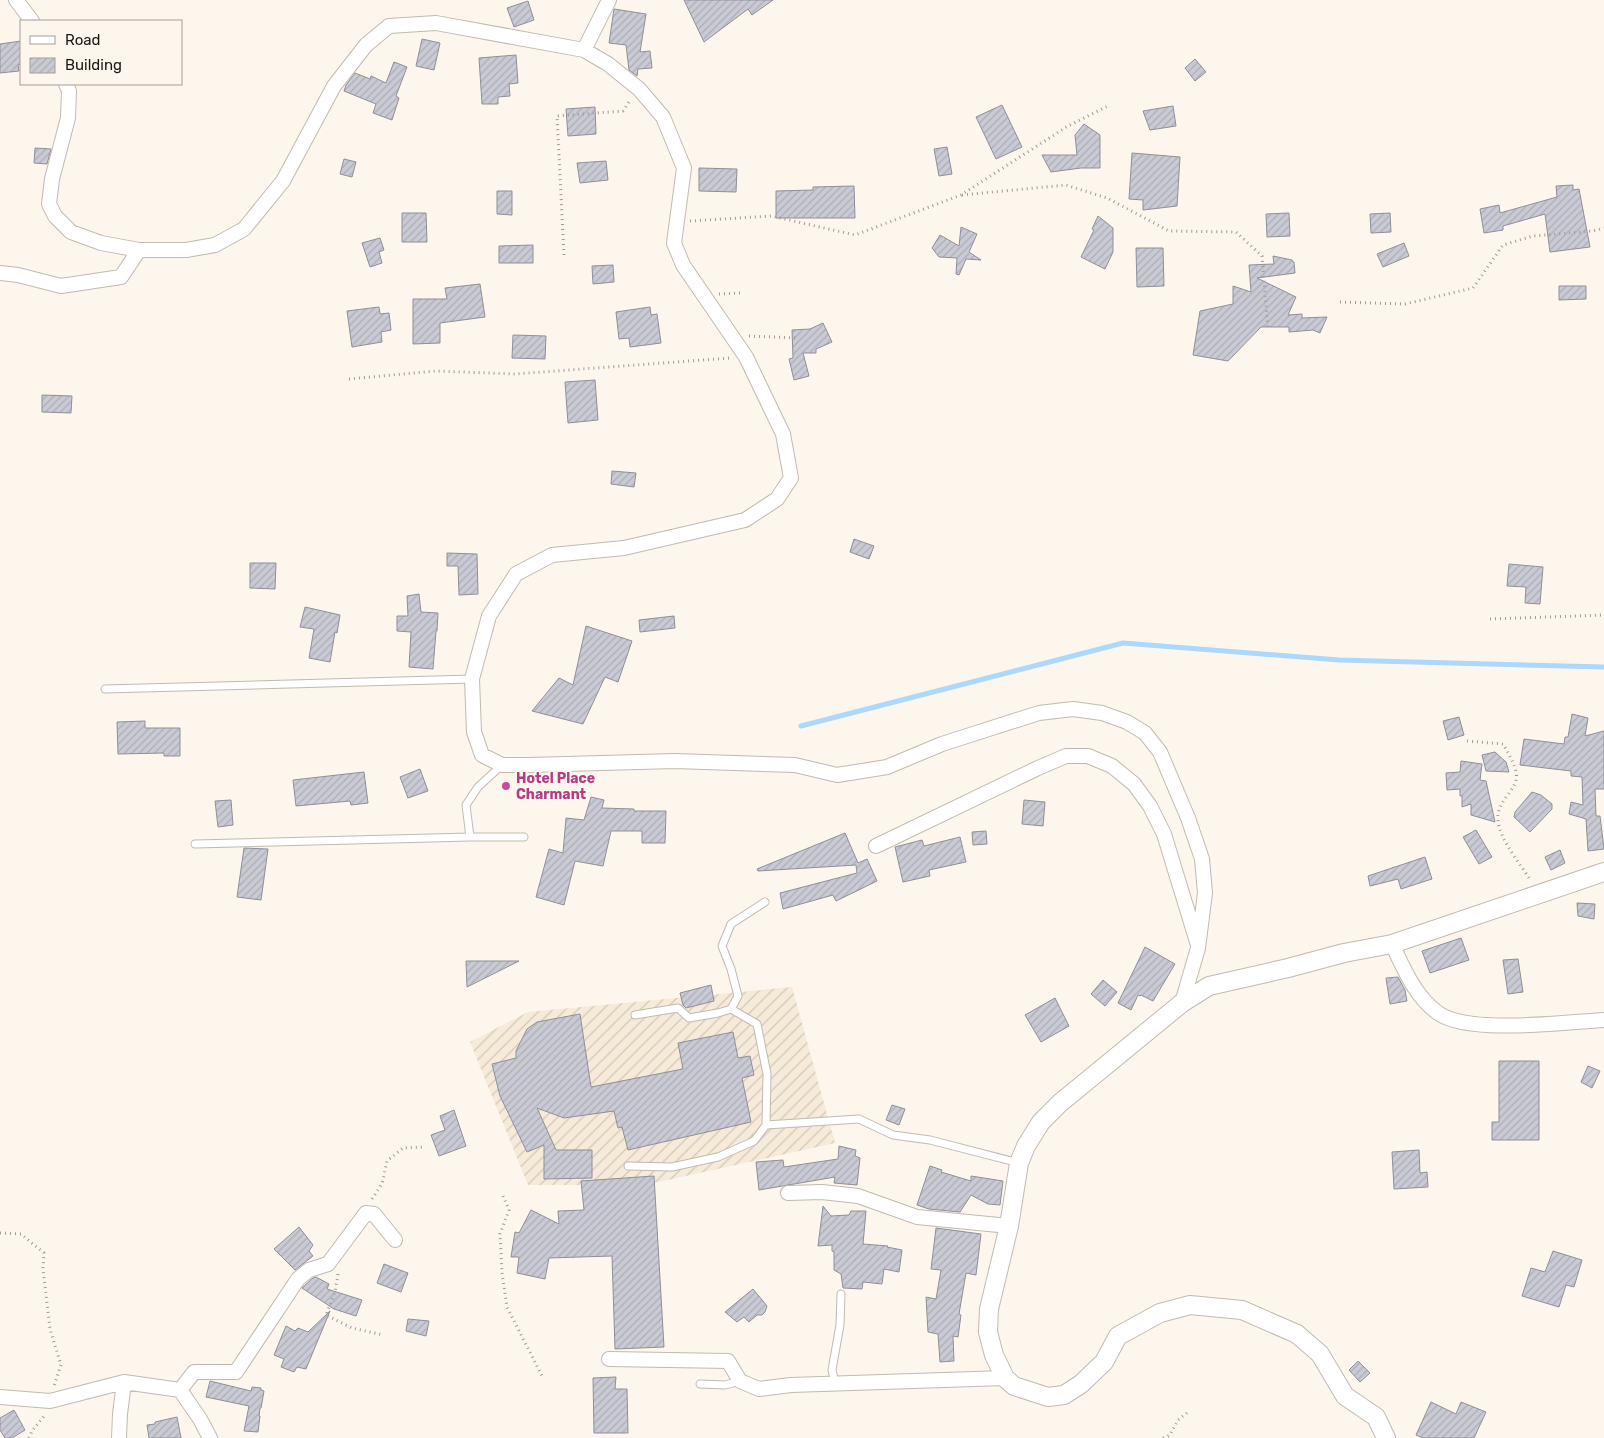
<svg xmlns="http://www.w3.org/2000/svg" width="1604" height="1438" viewBox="0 0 1604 1438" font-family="Rubik,sans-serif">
  <defs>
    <pattern id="industrial-furrows" width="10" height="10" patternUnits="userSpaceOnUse" patternTransform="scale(1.25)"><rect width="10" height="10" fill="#f6ead9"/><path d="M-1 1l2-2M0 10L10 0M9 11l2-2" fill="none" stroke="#d2c8ba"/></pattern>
    <pattern id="building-hatch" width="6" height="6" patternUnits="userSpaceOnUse" patternTransform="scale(1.25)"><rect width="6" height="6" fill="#cacad5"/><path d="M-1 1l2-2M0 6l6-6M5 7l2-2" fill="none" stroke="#adadb6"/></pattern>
  </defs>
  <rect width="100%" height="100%" fill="#fdf6ec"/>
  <path fill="url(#industrial-furrows)" d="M792,987L835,1143L645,1185H528L470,1042L528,1012Z"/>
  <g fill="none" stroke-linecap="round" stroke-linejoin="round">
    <path stroke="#abd8fc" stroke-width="5" d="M801,726L1123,643L1339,660L1604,667"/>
  </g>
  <path fill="url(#building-hatch)" stroke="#8f8f99" d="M684,0H773L752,15L748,9L704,42Z
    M528,1L534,20L514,27L507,8Z
    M614,9L646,14L640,52L650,51L652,68L638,69L637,76L629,70L626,45L609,43Z
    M422,39L440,43L434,70L416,66Z
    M21,41V64L18,65L19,71L0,73V44Z
    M516,55L518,83L509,84L510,96L498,97V104H482L479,58Z
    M1195,59L1206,72L1195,81L1185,68Z
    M394,62L407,67L396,96L399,98L392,120L373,113L376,104L344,91L346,85L355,73L370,79L371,76L386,83Z
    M1002,105L1022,147L996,159L976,117Z
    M1173,106L1176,126L1150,130L1143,111Z
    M595,107L596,134L568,136L566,109Z
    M1084,124L1100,135V168H1081L1051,172L1042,155H1077L1075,135Z
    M947,147L952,174L939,176L934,149Z
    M35,148L51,149L47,164L34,163Z
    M1132,153L1180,157L1177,206L1143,210V200L1129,199Z
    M344,159L356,162L352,177L340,174Z
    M606,161L608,180L580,183L577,163Z
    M699,168L737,169L736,192L699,191Z
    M1573,185V190L1579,189L1590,247L1550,252L1545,214L1503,226V230L1484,233L1480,209L1499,205L1500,213L1557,197L1556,186Z
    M854,186L855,218H776V191L813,190V187Z
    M497,191H512V215L497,214Z
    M402,213H426L427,242H402Z
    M1289,213L1290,236L1267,237L1266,214Z
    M1390,213L1391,232L1371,233L1370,214Z
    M1098,216L1113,228V252L1105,269L1081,257L1094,230L1092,229Z
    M961,227L977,234L969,252L981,260L966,259L959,275L956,274L957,258L939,257L932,248L940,235L959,246Z
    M380,238L384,250L379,252L382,263L370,267L362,243Z
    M1404,243L1409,256L1383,267L1377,254Z
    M533,245V263H499V246Z
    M1136,248H1163L1164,286L1137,287Z
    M1273,256L1292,260L1293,262H1294L1295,273L1257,278L1296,297L1288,315L1302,314V318L1327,317L1320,333L1313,330L1289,332V327H1261L1228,361L1193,355L1200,311L1233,304V286L1251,292L1249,265L1274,264Z
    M613,265L614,282L593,284L592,266Z
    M480,284L485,317L440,323V343L413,344V299H447L445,288Z
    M1559,286H1586V299L1559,300Z
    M379,307L380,314L389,313L391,330L381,332L382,342L352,347L347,311Z
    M650,307L651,315L657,314L661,343L630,347L629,338L619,339L616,312Z
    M823,323L832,342L816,349V353H803L809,376L794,380L789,359L793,358L792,330L810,329Z
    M513,335L546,336L545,359L512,358Z
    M595,380L598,420L568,423L565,382Z
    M42,395L72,396L71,413L42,412Z
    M612,471L636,473L634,487L611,484Z
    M854,539L874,546L869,559L850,552Z
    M447,553L477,554L478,594L459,595L458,566H447Z
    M250,563H276L275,589L250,588Z
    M1509,564L1543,567L1540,604L1525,603L1526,587L1507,586Z
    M419,594L421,612L438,613L437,631H436L433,669L409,667L411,632L397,631V616H408L407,596Z
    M305,607L340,615L337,633L335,632L330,662L309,658L314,629L300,627Z
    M674,616L675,628L640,632L639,620Z
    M586,626L632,641L618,682L605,677L583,724L532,711L559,678L573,685Z
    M1572,714L1588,718L1585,736L1604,731V789H1595L1596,816H1600L1604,849L1588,851L1586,819L1569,814L1571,802L1583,805L1582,777L1571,776V771L1520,765L1524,739L1564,744L1565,737H1568Z
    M1459,717L1464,735L1448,740L1443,721Z
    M145,721V728H180V756H164V753L118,754L117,722Z
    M1495,752L1506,762L1509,772L1486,771L1482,755Z
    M1461,761L1482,764L1480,780L1486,781L1495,822L1471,815V804L1462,807V796H1460V789L1447,790L1446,773L1460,772Z
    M420,769L428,791L408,798L400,777Z
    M364,772L368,803L351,805L350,801L296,806L293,780Z
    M1532,792L1541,795L1552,804V809L1530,832L1514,817L1515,812Z
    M591,797L604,800L602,808L634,809V811H666L665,843H642V831H611L603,866L575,861L564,905L536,897L549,849L563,853L566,818L584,820Z
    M231,800L233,825L218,827L215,801Z
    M1024,800L1045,802L1043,826L1022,824Z
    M1476,830L1492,857L1479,864L1463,837Z
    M986,831L987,844L973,845L972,832Z
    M845,833L858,863L867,859L877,881L836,901L833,895L783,909L780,893L857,873L856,865L758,871L757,869Z
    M960,837L966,862L929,870L930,876L903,882L895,847L922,840L924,846Z
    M244,848L268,849L261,900L237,897Z
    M1560,850L1565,863L1551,870L1545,857Z
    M1425,857L1432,879L1401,889L1398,879L1370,886L1368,876Z
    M1577,903L1595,904L1594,919L1578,916Z
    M1461,938L1469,960L1430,973L1422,951Z
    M1145,947L1175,964L1153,1001L1141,995L1140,996L1138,995L1131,1010L1118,1003Z
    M1518,959L1523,992L1508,994L1503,960Z
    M466,961H519L467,987Z
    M1398,977L1405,990L1407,1001L1390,1004L1386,978Z
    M1103,980L1117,992L1105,1006L1091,994Z
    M711,985L714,1001L686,1008L683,1005L680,993Z
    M1055,998L1069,1026L1041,1042L1025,1015Z
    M580,1014L591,1087L683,1069L678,1043L733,1032L738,1058L750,1056L754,1075L742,1078L751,1122L628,1150L622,1127L618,1128L614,1111L564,1118L537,1108L556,1150H592V1178L544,1179V1145L527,1152L500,1096L492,1064L516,1058V1051L527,1029L537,1022Z
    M1499,1061H1539V1140H1492V1122H1499Z
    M1588,1066L1600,1071L1592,1088L1581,1082Z
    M892,1105L905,1109L899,1125L886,1120Z
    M454,1110L466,1146L439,1156L431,1135L445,1130L440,1116Z
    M839,1146L856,1150L855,1156L860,1158L857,1185L834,1183L835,1177L759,1190L756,1162L783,1160L784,1167L838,1159Z
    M1419,1150L1420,1173L1427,1172L1428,1187L1394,1189L1392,1152Z
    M930,1166L942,1170L941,1172L971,1181V1176L1003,1181L1000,1205L988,1204L971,1195L960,1212L929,1209L917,1205Z
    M654,1176L664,1347L615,1349L612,1256L549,1258L545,1279L517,1273L519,1257H511L515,1232L519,1233L531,1210L559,1224L558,1211L584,1210L581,1181Z
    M823,1206L831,1216L849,1215L851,1211H866L863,1244L888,1246L887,1247L902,1250L899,1272L884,1269L882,1284L863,1282L862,1289L843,1288L841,1274L834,1270V1252L832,1251V1245L818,1246Z
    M299,1227L313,1245L309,1251L313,1256L295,1270L274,1249Z
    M936,1228L981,1234L976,1275L966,1273L959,1314L961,1315L958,1337L953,1336L954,1361L940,1362L938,1334L928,1332L926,1297L936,1299L941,1270L931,1269Z
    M1553,1251L1582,1260L1574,1287L1566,1285L1559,1307L1522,1296L1531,1268L1545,1272Z
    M384,1264L408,1273L401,1292L377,1283Z
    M316,1277L329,1284L327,1289L362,1300L356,1316L334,1309L302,1288L313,1278Z
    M753,1289L767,1306L765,1312L762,1315H757L749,1322L744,1317L737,1322L725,1312Z
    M330,1311L306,1369L297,1367L294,1372L281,1367L284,1359L274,1355L286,1326L295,1331L298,1328L308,1332Z
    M408,1319L429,1321L426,1336L406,1331Z
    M1358,1361L1370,1373L1360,1382L1349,1370Z
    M616,1377L615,1389H627L628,1433H594L593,1378Z
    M210,1381L251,1391L252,1387L261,1388V1390L264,1391L261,1408H260L259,1416H260L258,1432L244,1431L249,1406L206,1397Z
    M1431,1402L1456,1414L1461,1402L1486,1412L1474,1438H1423L1416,1435Z
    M14,1410L25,1430L12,1438H5L0,1430V1418Z
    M177,1417L181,1438H149L147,1425L155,1424V1422Z"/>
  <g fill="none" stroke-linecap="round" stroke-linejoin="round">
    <g stroke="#c1bab1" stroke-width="9">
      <path id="service" d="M105,689L472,679
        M470,837H524
        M195,844L470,837L466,805L478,787L502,765
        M731,1009L757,1024L767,1074L766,1125
        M635,1015L678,1008L689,1018L718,1013L731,1009L738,996L731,969L722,946L731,924L765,902
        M628,1166L672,1167L718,1157L754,1141L766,1125L859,1119L893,1135L930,1140L1019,1163
        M835,1383L832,1370L840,1325L841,1294
        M700,1384L725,1385L740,1381"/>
    </g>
    <g stroke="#c1bab1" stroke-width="16">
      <path id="minor" d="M16,0L32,21
        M584,50L609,0
        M66,84L69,91L68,118L52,179L49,204L55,216L71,232L101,243L139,250H186L215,245L244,229L283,181L334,86L366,45L389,26L436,23L584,50L608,64L639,89L663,117L684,168L674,243L683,265L746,357L783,434L791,478L777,499L745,520L624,548L552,555L516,574L489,616L472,679L474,732L482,755L502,765H529L675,761L795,765L837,775L887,767L942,744L1039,713L1073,709L1102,713L1127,722L1145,733L1160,752L1188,818L1202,859L1205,893L1198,948L1182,1003
        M0,273L18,275L61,286L121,277L139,250
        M876,846L1038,768L1066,756H1088L1112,766L1134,784L1150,806L1164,834L1197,942
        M1392,944C1403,967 1415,997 1438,1013C1469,1035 1565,1022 1604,1020
        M788,1193L822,1192L858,1196L917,1217L1009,1226
        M609,1359L728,1361L740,1381L759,1389L791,1385L1005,1378
        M180,1390L194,1372H236L298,1279L309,1270L328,1264L366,1213L374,1214L395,1240
        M0,1397L50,1401L124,1382L180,1390L200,1419L210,1438
        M119,1438L120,1414L124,1382"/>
    </g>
    <g stroke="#c1bab1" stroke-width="20">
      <path id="tertiary" d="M1386,1438L1376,1417L1345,1396L1320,1354L1297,1334L1242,1310L1190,1305L1160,1313L1118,1336L1104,1362L1081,1384L1064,1395L1048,1397L1014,1386L1005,1378L994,1355L988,1332L989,1309L1009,1226L1019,1163L1026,1146L1041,1122L1060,1103L1182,1003L1209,986L1288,968L1344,953L1392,944L1604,872"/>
    </g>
    <path stroke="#a19b94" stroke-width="3" stroke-dasharray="1 4" stroke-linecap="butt" d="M962,195L1066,185L1107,198L1169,231L1236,232L1262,256L1268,329
      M690,221L771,216L855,235L961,195L1068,126L1108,106
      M564,255L557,116L623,111L631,99
      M719,294L740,293
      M1340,302L1405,304L1473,288L1503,245L1533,236L1593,231L1604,228
      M749,336L798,338
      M349,379L436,371L515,374L730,358
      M1490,619L1604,615
      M1467,741L1503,744C1508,753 1514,762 1516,772C1520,790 1496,799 1498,820C1500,841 1520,863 1531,881
      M503,1196L509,1210L500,1234L502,1273L507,1307L543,1378
      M372,1199L382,1184L387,1161L403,1148L425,1147
      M0,1233L21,1234L44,1253L43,1269L50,1329L61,1365L54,1386
      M338,1274L335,1292L326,1315L352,1328L383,1335
      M29,1438L32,1431L45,1415
      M1163,1438L1170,1435L1178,1420L1188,1412"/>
    <use href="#service" stroke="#fff" stroke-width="7"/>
    <use href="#minor" stroke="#fff" stroke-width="14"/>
    <use href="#tertiary" stroke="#fff" stroke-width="18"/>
  </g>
  <circle fill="#d1479c" stroke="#fdf6ec" stroke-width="2" cx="506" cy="786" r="5"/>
  <g text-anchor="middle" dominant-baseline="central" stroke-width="4.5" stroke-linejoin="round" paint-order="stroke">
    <g font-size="14" font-weight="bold" fill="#b23c85" stroke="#fdf6ec" text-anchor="start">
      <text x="516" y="778">Hotel Place<tspan x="516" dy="16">Charmant</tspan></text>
    </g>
  </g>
  <rect x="20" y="20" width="162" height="65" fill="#fdf6ec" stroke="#a39e96"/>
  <rect x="30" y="36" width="25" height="8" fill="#ffffff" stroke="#a39e96"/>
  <text x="65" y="45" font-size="15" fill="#1c1916">Road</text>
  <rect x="30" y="58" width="25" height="15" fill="url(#building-hatch)" stroke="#a39e96"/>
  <text x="65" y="70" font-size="15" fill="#1c1916">Building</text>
</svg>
